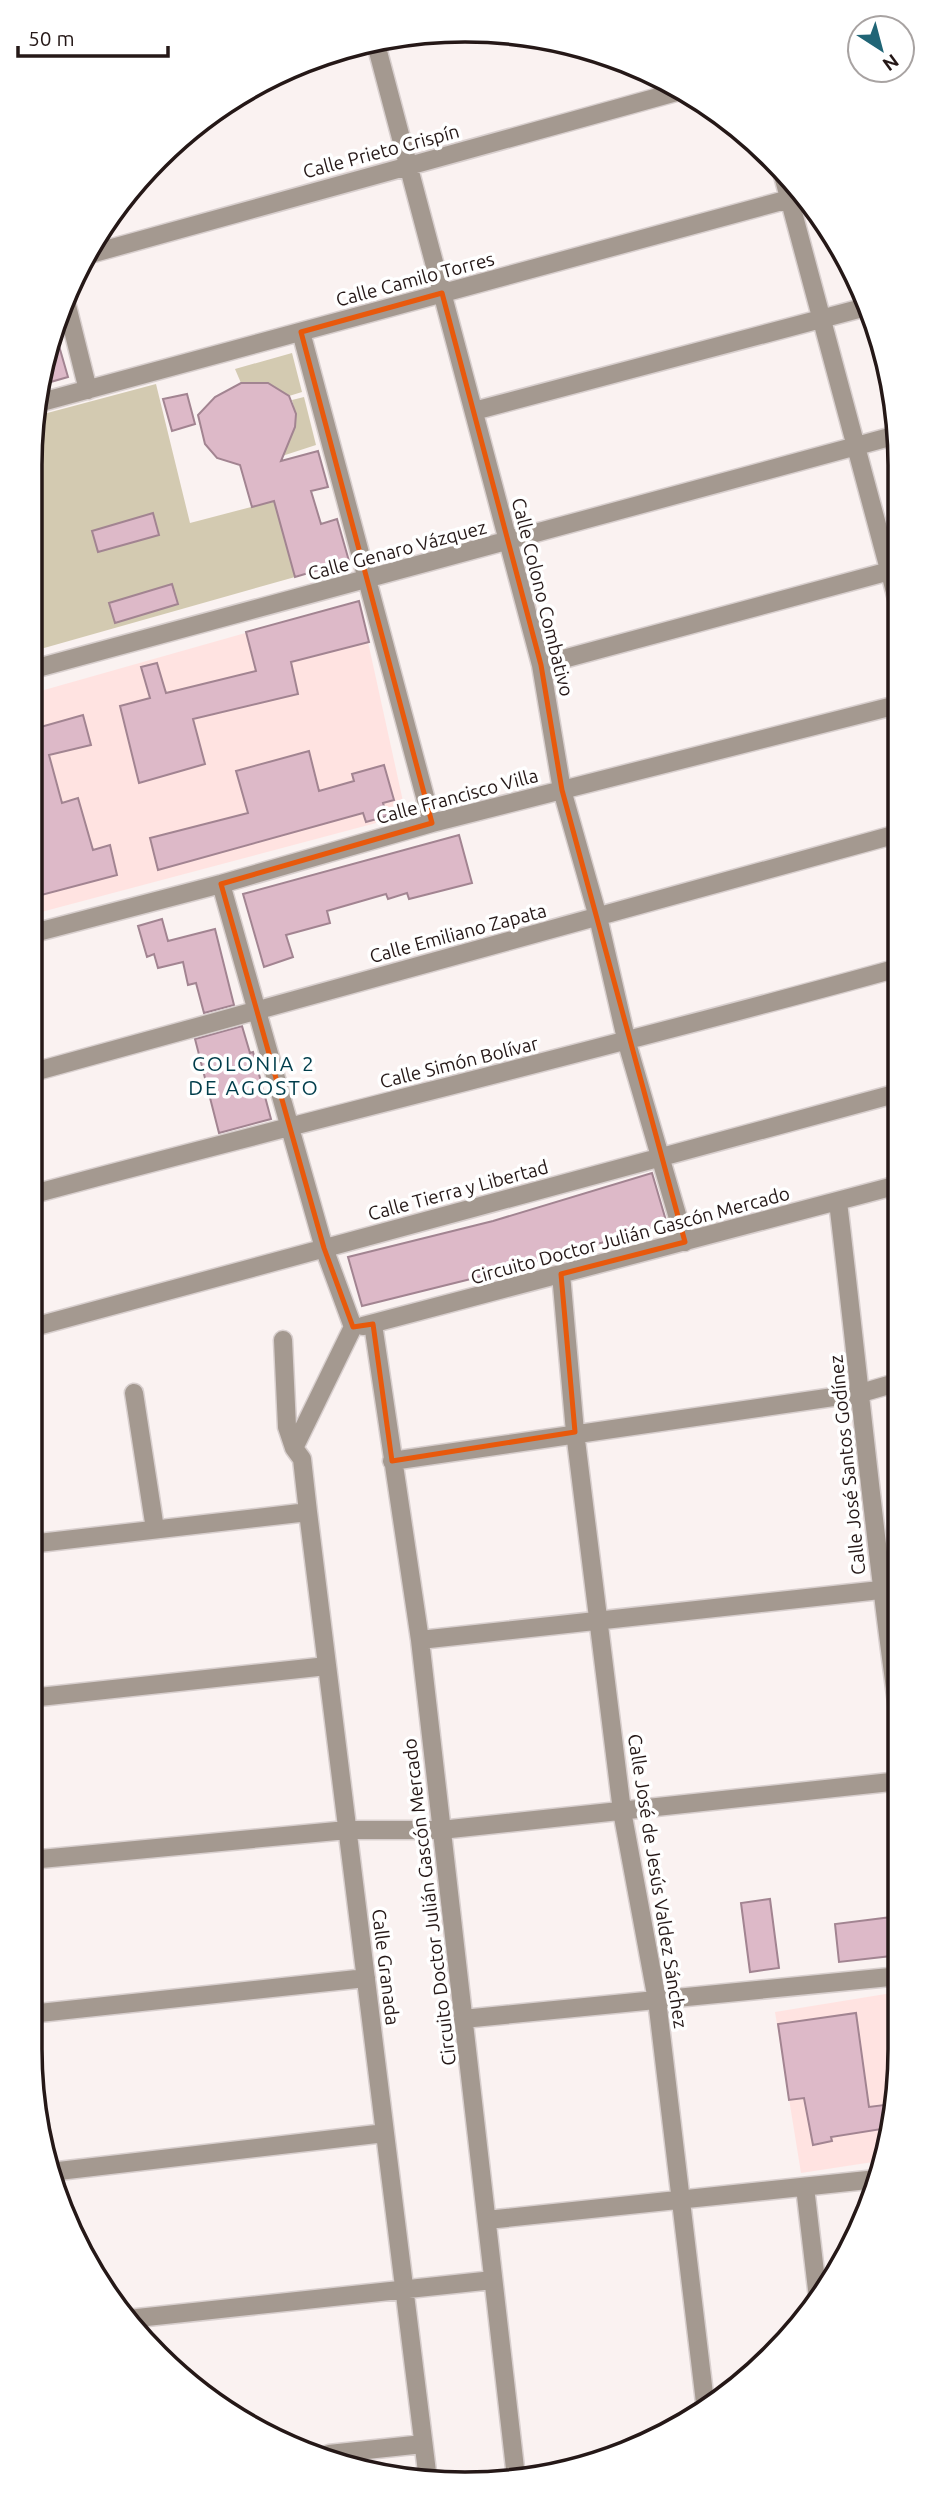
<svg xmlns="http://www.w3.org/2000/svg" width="930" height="2514" viewBox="0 0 930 2514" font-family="Ubuntu,sans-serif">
  <rect width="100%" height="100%" fill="#faf2f1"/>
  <path fill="#ffe3e1" d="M359,601L406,815L30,915V694Z
    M898,1992L900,2049L886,2160L801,2173L775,2012Z"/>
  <path fill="#d3cab1" d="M292,353L302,392L289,396L268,383H241L235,369Z
    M156,384L190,523L274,501L295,577L30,652V465L36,416Z
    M304,397L316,445L279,457L277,451C294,435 299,423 292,400Z"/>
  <path fill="#ddb9c8" stroke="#a28491" stroke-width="2" d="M55,332L68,377L40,385L45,352Z
    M241,383H268L289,396L296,414L295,427L281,461L318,451L328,487L311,491L321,524L337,519L349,561L295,577L274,501L252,507L240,465L217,458L205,444L198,415L215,397Z
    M187,394L195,424L172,431L163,399Z
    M153,513L159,535L98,552L92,531Z
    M172,584L178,604L115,623L109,603Z
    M359,601L369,642L291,662L298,694L193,719L205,764L139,783L120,706L150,698L141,667L157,663L166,693L256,671L246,632Z
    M83,715L91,745L49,755L62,803L78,798L93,850L110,845L117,875L30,898V730Z
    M309,751L319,791L354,781L352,774L384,765L394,800L383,803L387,816L366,822L363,813L158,870L150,838L248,813L236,771Z
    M459,835L472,883L409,899L407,893L388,899L386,894L327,911L330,923L286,935L293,957L264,967L243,894Z
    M162,919L168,941L215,929L234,1005L204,1013L196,983L188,985L183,962L158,968L154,954L147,957L138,926Z
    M242,1026L250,1053L253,1052L271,1119L219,1133L195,1039Z
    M652,1173L667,1224L499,1272L362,1306L348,1257L493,1221Z
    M770,1899L779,1968L750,1972L741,1903Z
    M900,1916V1955L839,1962L835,1924Z
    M856,2013L869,2107L884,2105L888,2128L831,2137L832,2141L813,2145L804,2098L789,2100L778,2024Z"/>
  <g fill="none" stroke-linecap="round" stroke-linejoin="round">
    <g stroke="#d8cfce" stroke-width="21">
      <path id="minor" d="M376,44L541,665L562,790L598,917L627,1043L685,1242
        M781,168L897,599
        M94,253L680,91
        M67,306L88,390
        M301,332L432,823
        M38,403L804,195
        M474,411L866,307
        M541,665L897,569
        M30,670L897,435
        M221,884L324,1248L353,1327
        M30,934L221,884L432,823L897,705
        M30,1073L897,834
        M30,1195C319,1117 609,1048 898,968
        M838,1202C859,1376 875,1550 900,1724
        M561,1274L575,1432L622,1811L657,2000L706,2411
        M373,1324L420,1640L516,2477
        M363,1326L898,1185
        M353,1327L294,1448L302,1459L308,1512L428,2480
        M30,1328L898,1093
        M283,1340L287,1427L294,1448
        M134,1393L155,1529
        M392,1461L861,1393L899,1382
        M30,1544L308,1512
        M420,1640L880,1590L899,1585
        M30,1698L327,1666
        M30,1860L347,1830H441L900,1781
        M30,2014L366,1978
        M463,2019L900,1976
        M50,2172L385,2133
        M805,2187L818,2298
        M487,2220L877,2179
        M128,2319L493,2280
        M329,2454L423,2444"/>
    </g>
    <use href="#minor" stroke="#a49990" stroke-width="18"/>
  </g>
  <path fill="none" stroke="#e8590c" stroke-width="5" stroke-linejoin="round" d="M442,293L541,665L562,790L685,1242L561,1274L575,1432L392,1461L373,1324L353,1327L324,1248L221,884L432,823L301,332Z"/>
  <g text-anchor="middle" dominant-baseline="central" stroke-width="7" stroke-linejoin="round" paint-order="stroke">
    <g font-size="19" fill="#251817" stroke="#fff">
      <text transform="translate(381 151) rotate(-15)">Calle Prieto Crispín</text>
      <text transform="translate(415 279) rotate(-15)">Calle Camilo Torres</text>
      <text transform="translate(397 550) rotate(-15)">Calle Genaro Vázquez</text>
      <text transform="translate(543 597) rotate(76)">Calle Colono Combativo</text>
      <text transform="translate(457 796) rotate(-15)">Calle Francisco Villa</text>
      <text transform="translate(458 933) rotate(-15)">Calle Emiliano Zapata</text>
      <text transform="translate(459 1062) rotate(-14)">Calle Simón Bolívar</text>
      <text transform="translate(458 1190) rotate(-15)">Calle Tierra y Libertad</text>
      <text transform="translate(630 1235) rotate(-15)">Circuito Doctor Julián Gascón Mercado</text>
      <text transform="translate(847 1465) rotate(-96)">Calle José Santos Godínez</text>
      <text transform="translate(658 1881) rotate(81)">Calle José de Jesús Valdez Sánchez</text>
      <text transform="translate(429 1902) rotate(-97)">Circuito Doctor Julián Gascón Mercado</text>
      <text transform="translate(386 1967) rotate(83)">Calle Granada</text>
    </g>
    <g font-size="21" letter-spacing="2" fill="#003d4b" stroke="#fff">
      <text x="254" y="1063">COLONIA 2<tspan x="254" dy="24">DE AGOSTO</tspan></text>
    </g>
  </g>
  <path d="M0 0H930V2514H0ZM465 42H465A423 423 0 0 1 888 465V2049A423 423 0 0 1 465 2472H465A423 423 0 0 1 42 2049V465A423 423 0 0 1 465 42Z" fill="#fff" fill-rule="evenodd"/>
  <path fill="none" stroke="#251817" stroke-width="3.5" d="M465 42H465A423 423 0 0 1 888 465V2049A423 423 0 0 1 465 2472H465A423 423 0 0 1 42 2049V465A423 423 0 0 1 465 42Z"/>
  <g transform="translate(881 49) rotate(144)"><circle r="33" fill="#ffffff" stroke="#a8a3a2" stroke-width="2"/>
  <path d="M0-5L12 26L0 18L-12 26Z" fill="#206576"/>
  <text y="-10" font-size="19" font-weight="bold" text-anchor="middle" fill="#251817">N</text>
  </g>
  <path d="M18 46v10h150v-10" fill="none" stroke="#251817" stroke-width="3.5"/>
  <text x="28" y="46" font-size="21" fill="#251817" stroke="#ffffff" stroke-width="5" paint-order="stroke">50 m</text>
</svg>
